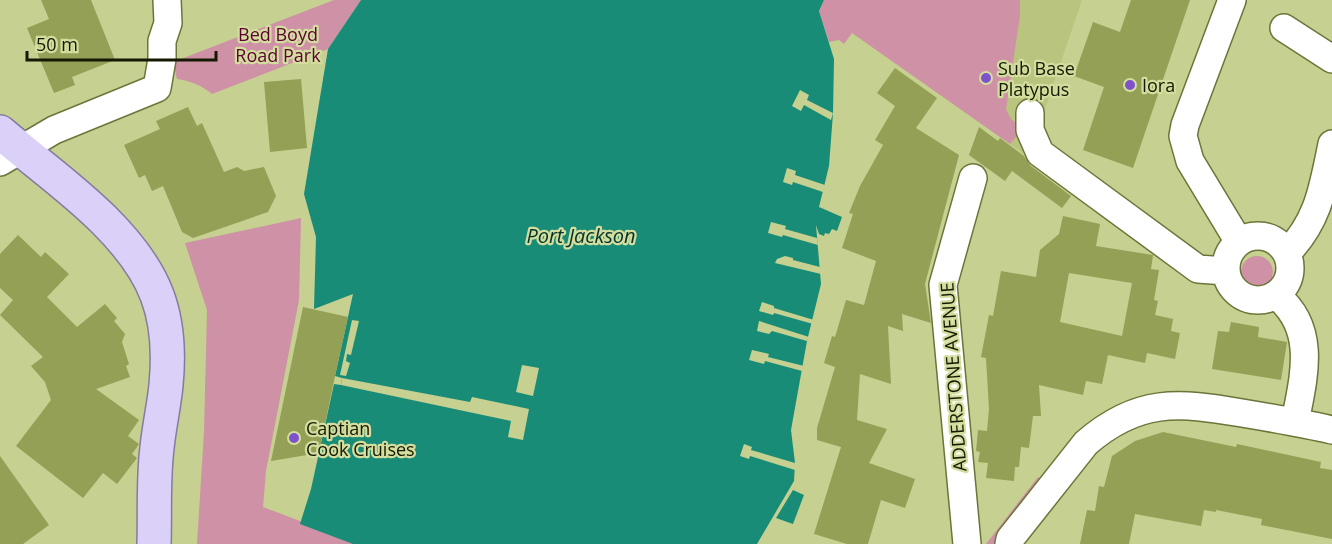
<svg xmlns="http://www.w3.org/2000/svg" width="1332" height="544" viewBox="0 0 1332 544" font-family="'Open Sans',sans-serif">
  <rect width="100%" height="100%" fill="#c5d091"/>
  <path fill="#b9c57e" d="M819,0H1082L1040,123L1043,130L1024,154L852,33Z"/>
  <path fill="#ce91a6" d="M334,0H361L328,49L212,94C201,85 191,81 177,79L173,62Z
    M824,0H1020V16L1006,109L1011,119L1023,129L1010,144L852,33L844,44L839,40L829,42L819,11Z
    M301,218L299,300L266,471L263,507L361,544H197L204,432L207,310L185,243Z
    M1241 272a16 16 0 1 1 32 0a16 16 0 1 1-32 0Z
    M1038,477L1041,480L997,533L999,544H986Z"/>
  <path fill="#198c77" d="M361,0H824L819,11L834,59L833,113L829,166L819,207L842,217L837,231L832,229L829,234L825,233L824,236L819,234L816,225L821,284L807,341L791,430L795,463L794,481L757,544H353L300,524L311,489L334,384L341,385L342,378L335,376L353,294L314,309L316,237L304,194L328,49Z
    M793,490L804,495L793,524L776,518Z"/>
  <path fill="#c5d091" d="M800,90L809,95L807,100L833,113L831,120L804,105L801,111L792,106Z
    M787,168L796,171L795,175L825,185L823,192L793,182L792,185L783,182Z
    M771,222L786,226L785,229L817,238L818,245L783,235L782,237L768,233Z
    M785,256L793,258V260L820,267L821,274L775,263L777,259Z
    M762,302L774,306V308L814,320L813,324L774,313L773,315L759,311Z
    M352,320L359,321L351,355L347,354L346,361L350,363L346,376L340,375Z
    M759,321L809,337L807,341L772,331L769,334L757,331Z
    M752,350L769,354L768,357L804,366L802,371L765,361L764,364L749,360Z
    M522,365L539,368L533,396L516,392Z
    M342,378L470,402L472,397L529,409L523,440L508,437L511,421L341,385Z
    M744,444L752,447L751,450L795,463V470L750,456L749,459L740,456Z"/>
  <path fill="#94a055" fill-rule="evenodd" d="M41,0H91L115,60L72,77L75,85L54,93L27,28L49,19Z
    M1131,0H1190L1133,168L1083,150L1104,87L1074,76L1093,22L1120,32Z
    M895,68L937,98L916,128L959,155L925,284L931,323L902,314L903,331L888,326L891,384L860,374L857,420L887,429L869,463L915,479L905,508L881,500L868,544H847L814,534L841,447L817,440V428L835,367L824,363L832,336L835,337L846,300L864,305L876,261L842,248L853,214L849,213L860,186L883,145L875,140L895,106L877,93Z
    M301,79L307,148L270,152L264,82Z
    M188,107L197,126L202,123L224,172L237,167L244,171L264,167L276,196L268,212L193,238L182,232L163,186L152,191L145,175L139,178L124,145L160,129L156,121Z
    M979,127L998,141L1000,138L1024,156L1031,166L1071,196L1062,208L1012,171L1005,181L969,155Z
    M1063,216L1100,224L1096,246L1153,255L1151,269L1159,270L1154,300L1158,301L1155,315L1173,319L1171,331L1180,333L1175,359L1147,353L1145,363L1108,355L1102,384L1086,381L1083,395L1039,385L1041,416H1033L1029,448L1021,447L1019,467H1015L1014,481L986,478L988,463L978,462L980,452L976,451L978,430L987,431L989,409L986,358L981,357L989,315L993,316L1001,271L1036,277L1040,250L1059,234ZM1069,273L1132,283L1122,336L1060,322Z
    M18,235L41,257L45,252L69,274L47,297L77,327L105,304L117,318L114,321L125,334L122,342L129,364L126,366L130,377L96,389L139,420L128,436L139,444L132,454L137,458L117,484L103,473L83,498L16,446L51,400L45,382L31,366L43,357L0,315L13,300L0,288V254Z
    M303,307L348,317L335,376L319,453L271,461Z
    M1231,322L1259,327L1258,337L1287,342L1281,380L1212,369L1218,331L1229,332Z
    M1163,432L1236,447L1237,444L1321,462L1320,468L1332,470V539L1261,525L1262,519L1216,510V512L1204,510L1201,526L1135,514L1129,544H1080L1087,510L1095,511L1099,486L1104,487L1112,456L1135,441Z
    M0,456L49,525L23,544H0Z"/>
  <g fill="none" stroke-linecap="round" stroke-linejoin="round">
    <g stroke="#6c7539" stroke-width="30">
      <path id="minor" d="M1232,0L1185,125L1183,136L1190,161L1239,242
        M1284,28L1332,59
        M1030,113V130L1040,153L1198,269L1226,271
        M0,162L54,130L157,88L162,59V41L168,23L167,0
        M1226 268a32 32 0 1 1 64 0a32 32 0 1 1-64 0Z
        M1287,253C1319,220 1323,187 1332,144
        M1277,296C1317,329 1304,376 1295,422
        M967,544L943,285L973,178
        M1009,544L1010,539L1086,443C1138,398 1178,402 1242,413C1272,418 1302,423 1332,430"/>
    </g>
    <g stroke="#867b9f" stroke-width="36">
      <path id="major" d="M0,132C35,162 72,188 105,221C155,271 173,313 166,385C164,406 159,427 157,448C153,480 155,512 154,544"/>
    </g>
    <use href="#minor" stroke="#fff" stroke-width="27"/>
    <use href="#major" stroke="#dbd0f8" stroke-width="33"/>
  </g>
  <g fill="#7e52cb" stroke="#d2dd9e" stroke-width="2">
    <circle cx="986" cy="78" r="6"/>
    <circle cx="1130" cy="85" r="6"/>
    <circle cx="294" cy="438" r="6"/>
  </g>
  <g text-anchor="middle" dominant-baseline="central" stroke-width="4.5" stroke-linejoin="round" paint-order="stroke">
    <g font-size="18" fill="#5f0032" stroke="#d2dd9e">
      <text x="278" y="34">Bed Boyd<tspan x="278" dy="21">Road Park</tspan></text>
    </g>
    <g font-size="18" fill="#151802" stroke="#d2dd9e" text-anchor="start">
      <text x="998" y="68">Sub Base<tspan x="998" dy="21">Platypus</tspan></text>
      <text x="1142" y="85">Iora</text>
      <text x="306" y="428">Captian<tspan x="306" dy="21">Cook Cruises</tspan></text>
    </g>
    <g font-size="18" fill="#151802" stroke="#d2dd9e">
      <text transform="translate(953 377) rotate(-94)">ADDERSTONE AVENUE</text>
    </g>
    <g font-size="20" font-style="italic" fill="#02332a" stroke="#d2dd9e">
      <text x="581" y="235">Port Jackson</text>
    </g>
  </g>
  <path d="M27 51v9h189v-9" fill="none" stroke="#151802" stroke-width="3"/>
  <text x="36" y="51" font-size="18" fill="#151802" stroke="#d2dd9e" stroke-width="4.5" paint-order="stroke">50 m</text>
</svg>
